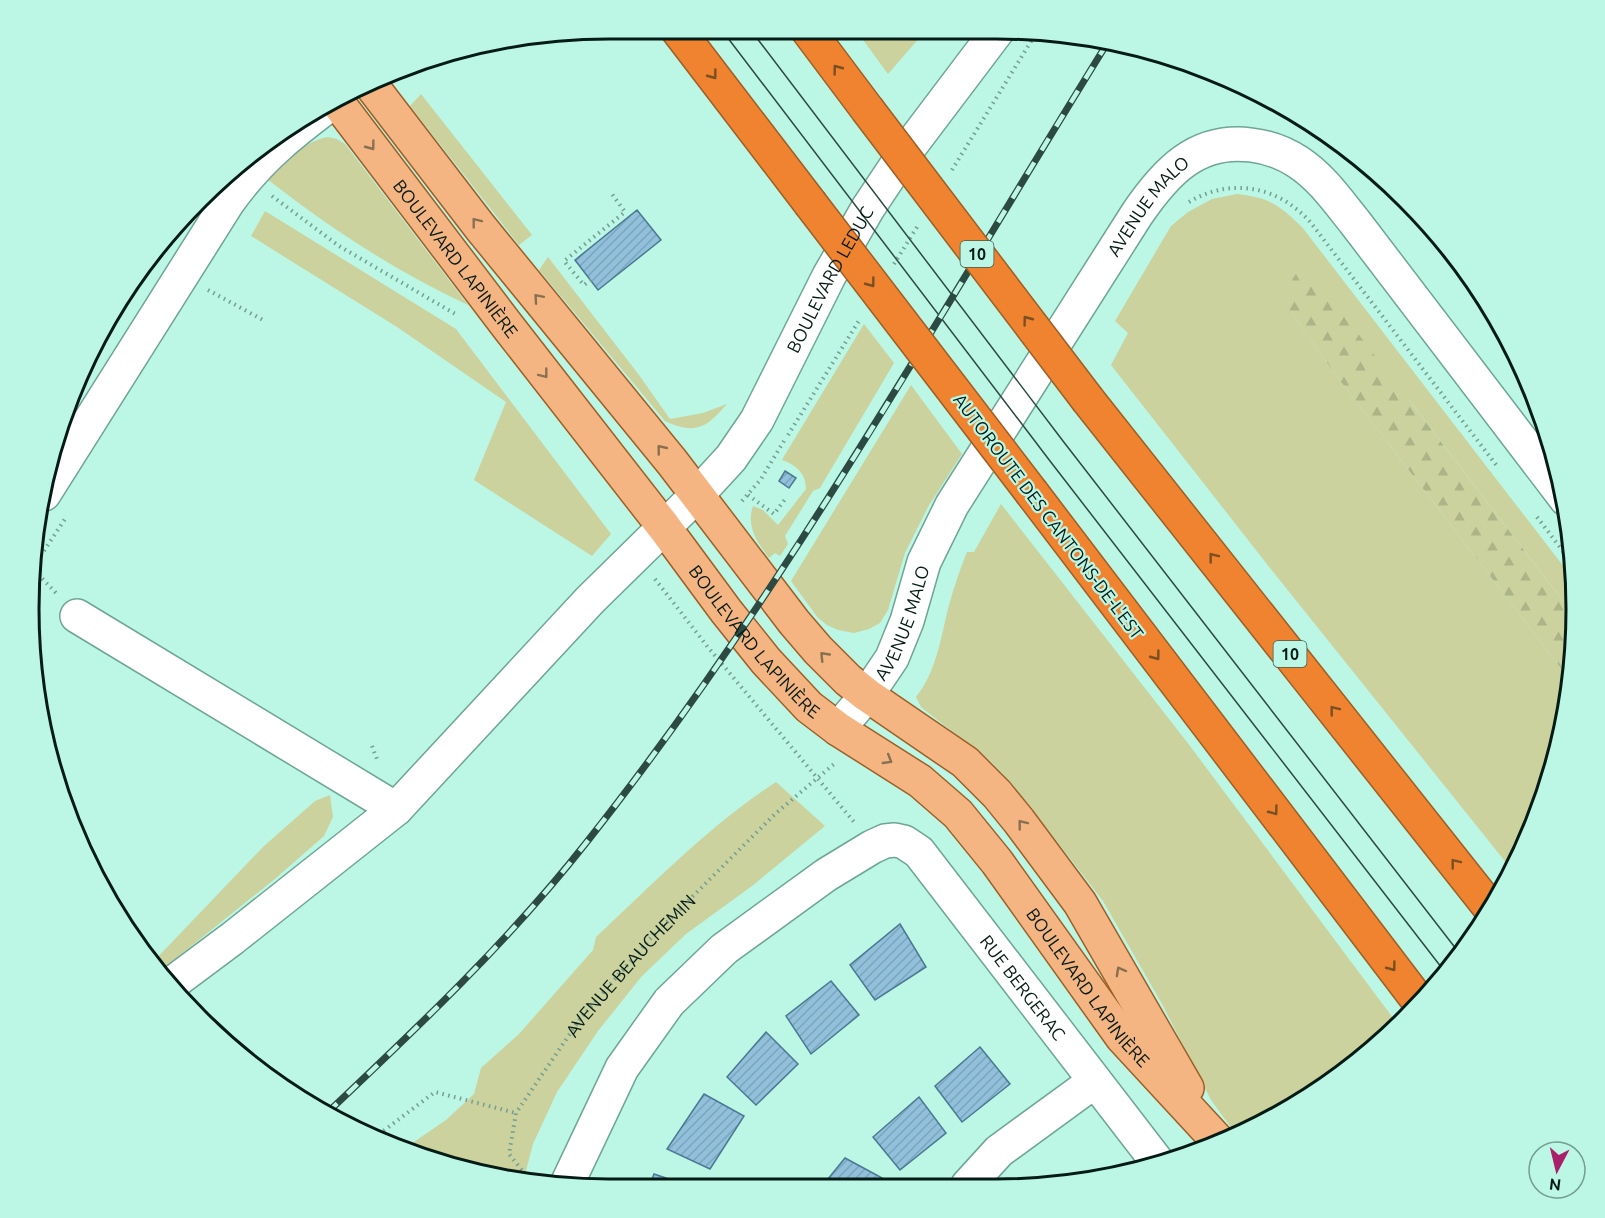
<svg xmlns="http://www.w3.org/2000/svg" width="1605" height="1218" viewBox="0 0 1605 1218" font-family="Ubuntu,sans-serif">
  <defs>
    <pattern id="forest-firs" width="22" height="20" patternUnits="userSpaceOnUse" patternTransform="scale(1.5)"><rect width="22" height="20" fill="#cbd29e"/><path d="M5 1l3.5 6h-7zM16 11l3.5 6h-7z" fill="#adb487"/></pattern>
    <pattern id="building-hatch" width="6" height="6" patternUnits="userSpaceOnUse" patternTransform="scale(1.5)"><rect width="6" height="6" fill="#91c0db"/><path d="M-1 1l2-2M0 6l6-6M5 7l2-2" fill="none" stroke="#7ca4bb"/></pattern>
  </defs>
  <rect width="100%" height="100%" fill="#bcf6e4"/>
  <path fill="#cbd29e" d="M855,29H927L888,74Z
    M421,94L532,235L519,245L410,106Z
    M328,137L337,139L345,144L468,305C395,271 330,228 267,179C285,162 302,142 328,137Z
    M1237,194C1270,198 1278,204 1302,227L1574,580L1576,618L1410,401L1290,311L1341,382L1570,680L1565,723L1532,831L1512,870L1270,568L1111,365L1128,333L1115,321L1171,226L1188,212L1212,199Z
    M265,211L456,329L611,534L592,556L474,480L506,402L397,327L251,236Z
    M548,257L639,375L670,419L703,413L727,404C706,428 696,435 665,421L539,270Z
    M864,324L894,363L820,488L813,491L785,536L788,544L780,556L775,553L769,558C757,542 746,526 753,506L763,510L778,525L806,489C806,474 797,465 782,460L783,458Z
    M911,385L962,454L928,507L905,553L888,610L880,623L869,629L854,633L838,630L827,625L818,618L791,581Z
    M1001,504L1187,742L1399,1026L1318,1092L1235,1133L1211,1100L1162,1004L1103,901L1014,786L992,763L921,707L916,697C937,671 941,636 949,605C954,587 960,569 967,552H974Z
    M776,782L825,826L752,886L686,934L642,976L598,1031L557,1092L533,1144L523,1182L406,1150L405,1148L446,1120L474,1094L481,1068L519,1034L593,950L596,937C654,883 710,825 776,782Z
    M330,795L333,817L324,836L276,878L159,972L152,963L263,847L315,801Z"/>
  <path fill="url(#forest-firs)" d="M1304,263L1576,618L1570,680L1341,382L1290,311L1287,295L1293,278Z"/>
  <path fill="url(#building-hatch)" stroke="#4b7892" stroke-width="1.5" d="M637,210L661,240L598,290L575,260Z
    M785,471L796,478L789,488L779,481Z
    M900,924L926,967L875,1000L850,965Z
    M831,981L859,1015L811,1054L786,1016Z
    M766,1032L798,1064L756,1105L727,1077Z
    M980,1047L1010,1084L962,1122L935,1086Z
    M704,1094L744,1116L710,1169L667,1149Z
    M919,1097L946,1133L900,1170L873,1137Z
    M845,1158L884,1179L880,1185H823Z
    M654,1174L687,1185H650Z"/>
  <g fill="none" stroke-linecap="round" stroke-linejoin="round">
    <g stroke="#6ea595" stroke-width="36">
      <g id="minor">
        <path d="M44,494L228,202C260,157 294,131 337,99"/>
        <path d="M77,616L396,809"/>
        <path id="s2" d="M838,729L867,695L892,658L907,621L924,562L952,505L1137,214C1165,173 1196,138 1251,145C1268,147 1283,152 1298,162C1321,177 1337,200 1354,221L1566,499"/>
        <path id="s3" d="M170,985L233,938L396,809L590,600L697,495L731,458L757,420L829,276L868,208L902,157L998,30"/>
        <path id="s4" d="M567,1184L622,1068L669,1002L724,949L826,875L872,847L885,841L895,840L904,842L919,852L1159,1164"/>
        <path d="M968,1185L999,1151L1095,1081"/>
      </g>
    </g>
    <g stroke="#9d5f26" stroke-width="36">
      <g id="major">
        <path d="M371,85L480,227L672,462L794,622L818,650L848,680L867,695L965,762L997,794L1019,821L1080,903L1187,1088"/>
        <path id="s5" d="M335,99L509,328L664,527L726,611L766,661L809,707L838,729L920,781L958,814L997,862L1122,1037L1218,1141"/>
      </g>
    </g>
    <g stroke="#9d5f26" stroke-width="36">
      <path id="highway" d="M677,29L810,203
        M807,29L867,109
        M1088,400L1491,909
        M1032,493L1420,1003"/>
    </g>
    <g stroke="#739e91" stroke-width="4" stroke-dasharray="1.5 4.5" stroke-linecap="butt">
      <path d="M952,170L1038,30"/>
      <path d="M272,196L339,246L457,315"/>
      <path d="M1189,202C1231,177 1279,186 1311,223L1497,466"/>
      <path d="M894,264L917,227"/>
      <path d="M591,280L584,285L564,261L625,212L612,194"/>
      <path d="M208,290L263,320"/>
      <path d="M788,435L860,319"/>
      <path d="M748,495L774,514L786,498"/>
      <path d="M742,501L761,479L784,441"/>
      <path d="M1537,517L1572,563"/>
      <path d="M34,566L65,519"/>
      <path d="M34,570L56,593"/>
      <path d="M655,579L707,646L854,822"/>
      <path d="M372,746L378,762"/>
      <path d="M374,1138L435,1092L516,1113"/>
      <path id="s1" d="M533,1184L509,1154L516,1113L580,1019L650,939L775,814L834,764"/>
    </g>
    <use href="#minor" stroke="#fff" stroke-width="33"/>
    <use href="#major" stroke="#f5b582" stroke-width="33"/>
    <use href="#highway" stroke="#ef832f" stroke-width="33"/>
    <path stroke="#2c4a42" stroke-width="1.5" d="M721,29L1050,461L1445,972
      M750,29L1063,441L1460,954"/>
    <g stroke="#2c4a42" stroke-width="7">
      <path id="rail" d="M327,1113C417,1028 509,941 586,843C784,593 940,313 1108,42"/>
    </g>
    <use href="#rail" stroke="#bcf6e4" stroke-width="4.5" stroke-dasharray="14" stroke-linecap="butt"/>
    <g stroke="#9d5f26" stroke-width="36" stroke-linecap="butt">
      <path id="highway-bridge" d="M867,109L1088,400
        M810,203L1032,493"/>
    </g>
    <use href="#highway-bridge" stroke="#ef832f" stroke-width="33"/>
  </g>
  <defs><path id="oneway-chevron" d="M-2-3.5L2.5 0L-2 3.5" fill="none" stroke-width="1.6" stroke-linecap="round" stroke-linejoin="round" transform="scale(1.5)"/></defs>
  <g stroke="#7a4f22">
    <use href="#oneway-chevron" transform="translate(837 69) rotate(-127)"/>
    <use href="#oneway-chevron" transform="translate(713 75) rotate(53)"/>
    <use href="#oneway-chevron" transform="translate(871 283) rotate(53)"/>
    <use href="#oneway-chevron" transform="translate(1027 320) rotate(-127)"/>
    <use href="#oneway-chevron" transform="translate(1213 557) rotate(-128)"/>
    <use href="#oneway-chevron" transform="translate(1156 656) rotate(53)"/>
    <use href="#oneway-chevron" transform="translate(1334 710) rotate(-128)"/>
    <use href="#oneway-chevron" transform="translate(1274 811) rotate(53)"/>
    <use href="#oneway-chevron" transform="translate(1455 863) rotate(-128)"/>
    <use href="#oneway-chevron" transform="translate(1392 967) rotate(53)"/>
  </g>
  <g stroke="#897051">
    <use href="#oneway-chevron" transform="translate(371 146) rotate(53)"/>
    <use href="#oneway-chevron" transform="translate(476 222) rotate(-128)"/>
    <use href="#oneway-chevron" transform="translate(538 298) rotate(-131)"/>
    <use href="#oneway-chevron" transform="translate(544 374) rotate(52)"/>
    <use href="#oneway-chevron" transform="translate(661 449) rotate(-129)"/>
    <use href="#oneway-chevron" transform="translate(824 656) rotate(-134)"/>
    <use href="#oneway-chevron" transform="translate(888 760) rotate(31)"/>
    <use href="#oneway-chevron" transform="translate(1022 824) rotate(-128)"/>
    <use href="#oneway-chevron" transform="translate(1120 971) rotate(-119)"/>
  </g>
  <g text-anchor="middle" dominant-baseline="central" stroke-width="4.5" stroke-linejoin="round" paint-order="stroke">
    <g fill="#bcf6e4" stroke="#3c5d53" stroke-width="1.5">
      <rect x="960.5" y="241" width="33" height="26" rx="4.5"/>
      <rect x="1273.5" y="641" width="33" height="26" rx="4.5"/>
    </g>
    <g font-size="16" font-weight="bold" fill="#051b15">
      <text x="977" y="254">10</text>
      <text x="1290" y="654">10</text>
    </g>
    <g font-size="18" fill="#051b15" stroke="#bcf6e4">
      <text stroke="none"><textPath href="#s2" startOffset="612">AVENUE MALO</textPath></text>
      <text stroke="none"><textPath href="#s5" startOffset="200">BOULEVARD LAPINIÈRE</textPath></text>
      <text stroke="none"><textPath href="#s3" startOffset="976">BOULEVARD LEDUC</textPath></text>
      <text transform="translate(1049 516) rotate(53)">AUTOROUTE DES CANTONS-DE-L'EST</text>
      <text stroke="none"><textPath href="#s2" startOffset="126">AVENUE MALO</textPath></text>
      <text stroke="none"><textPath href="#s5" startOffset="686">BOULEVARD LAPINIÈRE</textPath></text>
      <text stroke="none"><textPath href="#s1" startOffset="267">AVENUE BEAUCHEMIN</textPath></text>
      <text stroke="none"><textPath href="#s5" startOffset="1172">BOULEVARD LAPINIÈRE</textPath></text>
      <text stroke="none"><textPath href="#s4" startOffset="688">RUE BERGERAC</textPath></text>
    </g>
  </g>
  <path d="M0 0H1605V1218H0ZM609 39H996A570 570 0 0 1 1566 609V609A570 570 0 0 1 996 1179H609A570 570 0 0 1 39 609V609A570 570 0 0 1 609 39Z" fill="#bcf6e4" fill-rule="evenodd"/>
  <path fill="none" stroke="#051b15" stroke-width="3" d="M609 39H996A570 570 0 0 1 1566 609V609A570 570 0 0 1 996 1179H609A570 570 0 0 1 39 609V609A570 570 0 0 1 609 39Z"/>
  <g transform="translate(1557 1170) rotate(187)"><circle r="28" fill="#bcf6e4" stroke="#739e91" stroke-width="1.5"/>
  <path d="M0-4.5L10 22L0 15L-10 22Z" fill="#a82068"/>
  <text y="-9" font-size="16" font-weight="bold" text-anchor="middle" fill="#051b15">N</text>
  </g>
</svg>
